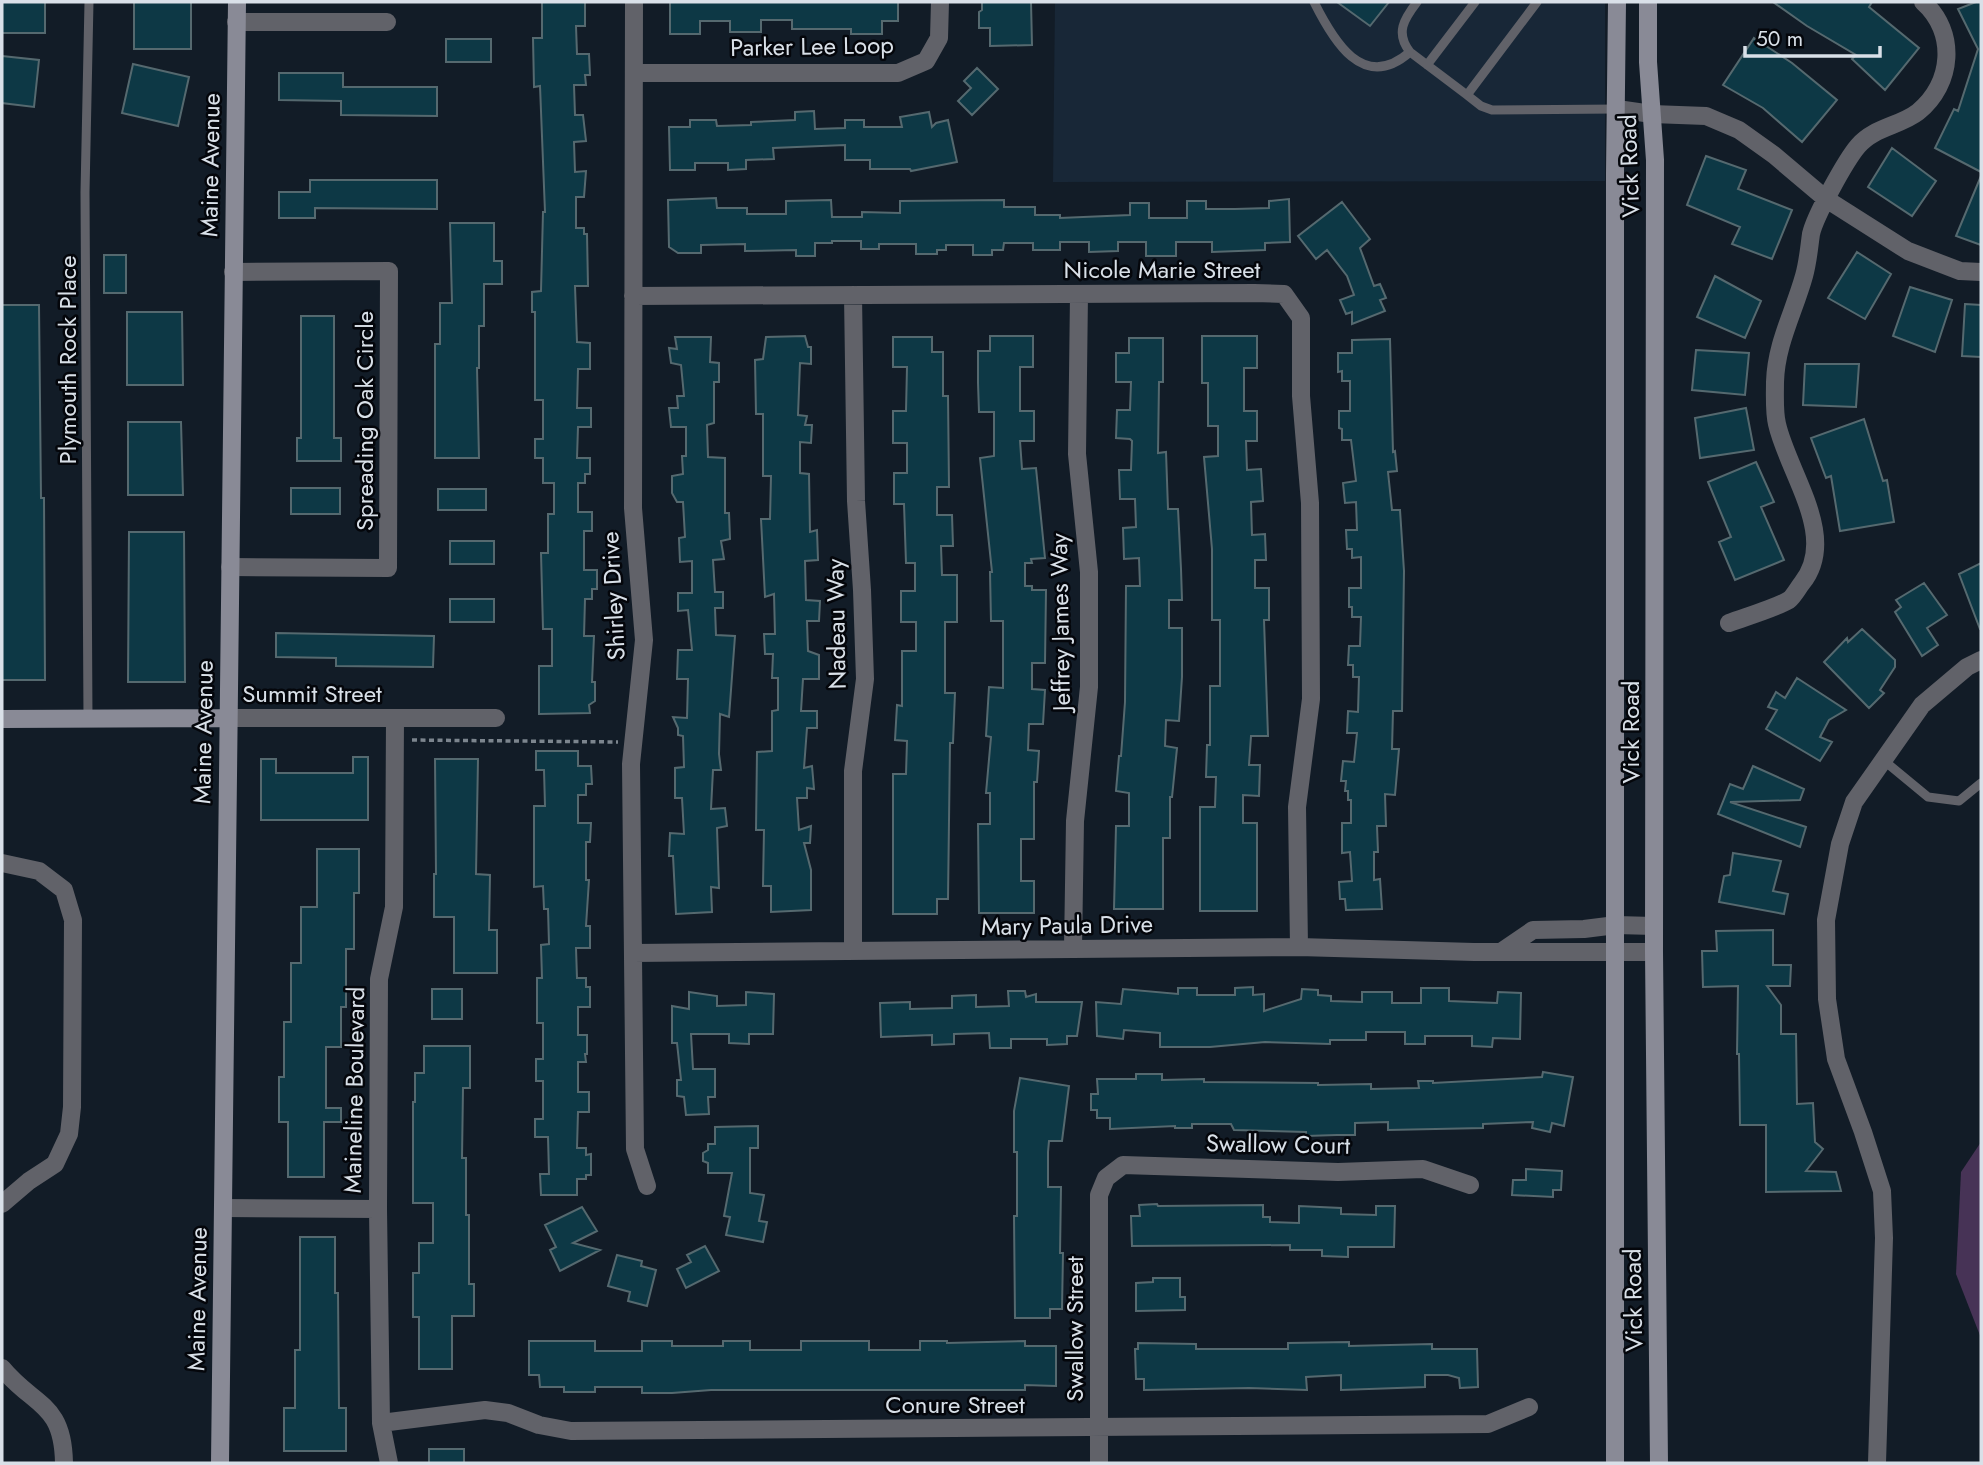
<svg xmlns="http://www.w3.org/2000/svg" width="1983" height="1465" viewBox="0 0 1983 1465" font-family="Jost,sans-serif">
  <rect width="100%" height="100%" fill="#121c27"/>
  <path fill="#182737" d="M1055,2H1605V181L1053,182Z"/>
  <path fill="#473356" d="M1981,1142V1338L1956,1274L1961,1172Z"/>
  <path fill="#0d3845" stroke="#55696f" stroke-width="2" d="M2,2H45V33H2Z
    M134,2H191V49H134Z
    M542,2H585V26H576L577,54H589L590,75H585L586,85H574L575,115H583L586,141L574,142L575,172L586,171L584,197H576V228H584V234H587L588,286H575L577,342L590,343V369H578L577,408H591V427H578L577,458H590V474H585V483H578V512H592V531H584V570H597V589H592V599H585L584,636H594L592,682H595V701L589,705L590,713L539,714V666H552V629H543L541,553H548V514H554V483H543V458H535V439H543V400H535V312H532V292L541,291L543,212H545L540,86L534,87L533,38H542Z
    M670,2H898V21H882V34H851V29H792V20H761V32H730V21H700V34H670Z
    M982,2H1031L1032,45L990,46V28H979V12L982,10Z
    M1337,2H1389L1370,26Z
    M1773,2H1872L1869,7L1919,48L1885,90L1852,59L1856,55L1807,26Z
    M1976,2H1981V172L1935,148L1954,109L1958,111L1978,49L1958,9Z
    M1754,38L1792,63L1837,100L1802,142L1763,108L1723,85Z
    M446,39H491V62H446Z
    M2,56L39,60L34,107L2,103Z
    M133,64L189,77L178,126L122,113Z
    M977,68L998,89L972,115L958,101L971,88L964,81Z
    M279,73H343V87H437V116L341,115V101L279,100Z
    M814,111L815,129L845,128V120H864V127H902L900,117L929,112L932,127L936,123L948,120L957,162L911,171L910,169H870V160H845V145L773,148L774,159L746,160V169L728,170V163H695V170H670L669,127H690V120H716L717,126L751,125V122L795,120V112Z
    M1892,148L1936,181L1912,216L1868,187Z
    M1706,156L1746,170L1738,189L1792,210L1772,259L1732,244L1740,227L1687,205Z
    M1981,176V245L1956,236Z
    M310,180H437V209L315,208V218H279V192H310Z
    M716,198L717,208H747V214H786V201L831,200L832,217H862V212L900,213V201L1004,200V207H1035V215H1060V218L1130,215V203H1149V218H1187V201H1206V209H1235L1269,208V201L1289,199L1290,242L1265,243V250L1212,252V242H1176V256H1146V242H1118V251L1089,252V242H1060V250H1033V243H1004L1003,250H992V255H973V245H946V250H937V254H916V244H879V249H861V241H832V243H815V256H796V250L745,251V244L701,245V253H678L669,247L668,200Z
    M1342,202L1370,239L1360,248L1374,286L1380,284L1386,298L1380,300L1385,311L1352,324V312L1346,314L1340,300L1354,295L1347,276L1327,250L1316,259L1298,236Z
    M450,223H494V261H502V284H484V326H479V368H477L479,458H435V344H440V303H452Z
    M1857,252L1891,274L1865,319L1828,298Z
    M104,255H126V293H104Z
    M1715,276L1761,301L1745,338L1697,317Z
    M1910,287L1952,300L1935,352L1893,336Z
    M1965,304L1981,305V357L1962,356Z
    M2,305H39L41,498H44L45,680H2Z
    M127,312H182L183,385H127Z
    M301,316H334V438H341V461H297V438H301Z
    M805,336L808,347H811V364L800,363L798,415L807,416L805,425H812L811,443L800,442V473L809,474L810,532L817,530L818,560L805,561L806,600L820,601L819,621H807L808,651L819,655V679H803L801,711H817V728H807L804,768L812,766L814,789L807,788V798H797L799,830L811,826L810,843H804L811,870V910L771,912V886H763L764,830H756L757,752L772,751V711L778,710V678H772L773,654H765L764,634H775L774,594L765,597L761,519H770L771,476H763V414H756L755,360L763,359L766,337Z
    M990,336H1033V367H1020V411H1034V441H1020L1022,469L1036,468L1045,558L1031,559L1032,563H1025V586H1032V590H1046L1045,663H1032V689L1045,690L1043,724H1029L1028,750L1039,751L1037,782H1034V839H1021V881H1034V913H979L978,824H990V793H986L991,737L986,736L989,687L1003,688V621H991L990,572H992L980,458L994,456V412H979L978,383V351H990Z
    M1202,336H1257V368H1244V411H1257V441H1246L1247,470L1261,469L1263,501L1251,502L1252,535L1265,534L1266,560H1255V588H1269V620H1264L1268,736H1251L1249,765H1260L1259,796L1243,795V823H1257V911H1200V807H1215L1216,777H1206L1207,745H1210V686H1220V620H1212V549L1204,457L1218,456V426H1208V383H1202Z
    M675,337H711L710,362L719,363V382H714V423L707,425L708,457L725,458V513H729L730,539L721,541L724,559L713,560L715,592H723V608H715L716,635L735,636L729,717L720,714L719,754L721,770H713L711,809L725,808L727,826L717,828L719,888L711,887L712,912L676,914L673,856H669L670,833L684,834L682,798H675V768L684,767L683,736L678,735V728L673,717L687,718L688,679H677L678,650H692L688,610L678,611V593H692V561L680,562L679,538L685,537L683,502H677L672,493V476L683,474L682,456H686V427H671L669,408H678L677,396H684L681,365L671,363L669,348L677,349Z
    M893,337H932V352H943V396H948L949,487H937V515H952L953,546H941L942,575H957V622H945V693H955L953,743H950L948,899H937V914H893V774H906L907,741L895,740L897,705L902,706V651H916V622H901V591H915V563H906L904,504H894V473H907V443H893V411H906L907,367H893Z
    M1129,338H1163V382H1159L1158,453L1166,452L1168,509H1178L1181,569L1182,600H1169V628H1182V677L1179,721L1166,720L1165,746L1177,748L1172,797H1170V838H1163V909H1114L1116,826H1129V793L1116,791L1119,756H1121L1125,702L1126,586H1140L1139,558L1124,559L1123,528L1136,527L1135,499H1120L1119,470H1131L1132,441L1130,439L1116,438L1117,410H1130L1131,382H1116V353H1129Z
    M1390,339L1393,452L1395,451L1397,471L1388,472L1392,510H1400L1404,571L1402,711H1393L1392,749H1399L1395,795L1385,794L1386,826H1377L1378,852H1374V880L1380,879L1382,909L1346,910L1345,899H1340L1339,882L1352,881L1350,852L1342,853V823H1351V800H1348V791H1345L1346,781H1341L1343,761L1354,762L1357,733H1347L1348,711L1358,712L1359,677H1353V665H1348L1349,646H1360L1361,617H1352V607H1349V588H1361V557L1352,558V549H1347L1346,530H1357L1356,502L1345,503L1343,483L1356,481L1351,440H1342V429L1339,428V411H1350V381H1342V371L1338,372V353H1352V340Z
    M1696,350L1749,353L1745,395L1692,390Z
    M1805,364H1859L1856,407L1803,405Z
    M1746,408L1754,450L1700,458L1695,418Z
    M1864,419L1883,481L1887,480L1894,522L1840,531L1831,476L1826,478L1811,438Z
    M128,422H181L183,495H128Z
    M1756,462L1774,502L1761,507L1784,560L1735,580L1719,542L1731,537L1708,482Z
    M291,488H340V514H291Z
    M438,489H486V510H438Z
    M129,532H184L185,682H128Z
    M450,541H494V564H450Z
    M1981,563V629H1980L1959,574Z
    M1924,583L1947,615L1927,628L1938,645L1922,656L1895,612L1901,607L1896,600Z
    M450,599H494V622H450Z
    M1862,629L1895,660V667L1880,690L1884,693L1869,708L1824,662L1847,638L1848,642Z
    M276,633L434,636L433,667L336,666V658L276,657Z
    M1797,678L1846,710L1829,720L1820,737L1832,742L1820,761L1766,729L1777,710L1768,707L1776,692L1785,698Z
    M536,751H578V766H591L592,784H586V795H578V823H591L590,842H586V880H589L586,926H590V948H576L577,978H586V987H590V1007H578V1035H587V1054H585L586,1062H578V1092H589V1112H578L577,1148H586V1155L591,1154V1175H586V1179H577V1195H541L540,1174H549L548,1137H535V1119H543V1081H536V1059H543V1023H537V978H542L541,945L549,944L548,909H544L543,886L534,887V806H545L544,770H536Z
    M353,757H368V820H261V759H276V773H353Z
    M435,759H478L476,874L490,875L489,930H497V973H454V917H434V874H436Z
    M1753,766L1804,789L1800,800L1730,802L1806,827L1800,847L1718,814L1730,784L1743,789Z
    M317,849H359V893H354V949H346V1007H341V1047H326V1108H341V1122H324V1177H288V1122H279V1077H284V1022H291V963H301V907H317Z
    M1733,853L1781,861L1773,891L1788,894L1784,914L1719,902L1724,876L1730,875Z
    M1773,930V965H1791L1790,986H1767L1781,1005V1034H1796L1797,1104L1813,1103L1815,1142L1823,1149L1806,1171L1836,1172L1841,1191L1766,1192V1125H1740L1739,1054H1737L1738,986L1703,987L1702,951H1717L1716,931Z
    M1253,987V995L1264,994V1011L1301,999L1302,989L1318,990V995L1331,996V1001L1362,1002V992H1392V1003H1421V988H1449V1001L1497,1003L1498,992L1521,993L1520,1039L1493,1038L1492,1047L1472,1046V1036H1425V1044H1405V1032H1366V1040H1330V1044L1265,1042L1210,1047H1160V1033L1124,1030L1123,1039L1097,1036L1096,1002L1121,1004L1123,989L1178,994V988H1197V995H1235V988Z
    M432,989H462V1019H432Z
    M1008,991H1025L1026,997L1036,994V1002H1082L1077,1036H1067V1044L1047,1045V1039H1011V1048H990L989,1033L954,1034V1044L932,1045V1035L881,1037L880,1003L910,1002V1009L952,1008V996L976,995V1007L1009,1006Z
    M689,992L717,996V1006L746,1005V992L774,994L773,1034H749V1044L729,1043V1034H691L693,1069H715V1097H708L709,1114L686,1115L684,1097L677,1096V1080H681L677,1043H672V1006L689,1009Z
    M424,1046H470V1088H463L462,1158H466V1215H469V1284H474V1316H452V1369H419V1317H413V1273H419V1243H433V1203H413V1102H415V1073H424Z
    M1543,1072L1573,1077L1564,1126L1552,1123L1550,1132L1532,1128L1533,1122L1483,1124V1128L1388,1130V1122L1355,1123V1135H1337L1306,1136V1132L1234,1130L1231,1124H1192V1128H1175V1126L1110,1129V1118H1097V1110H1091V1094H1098L1097,1079H1136V1074H1162V1080L1204,1079V1082L1318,1083V1085L1371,1084V1089L1419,1088L1418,1081H1433V1083L1542,1077Z
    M1020,1078L1069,1086L1062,1141H1049L1048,1152V1187H1061L1060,1253H1063L1062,1309H1050V1318H1015L1014,1216H1017V1152H1014V1111Z
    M758,1126V1148H750V1193L764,1195L759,1221L767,1222L763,1242L726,1235L730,1217L724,1216L732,1173H708V1163L703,1161V1153L708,1150V1144H715V1127Z
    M1526,1169L1562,1171L1561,1190H1553V1197L1512,1195L1513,1180H1526Z
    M1157,1204L1158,1206L1263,1205V1217H1270V1222L1299,1223V1206L1341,1208V1214L1376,1215V1206H1395L1394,1247H1348V1257L1322,1256V1250H1290V1245L1132,1246L1131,1216H1140L1139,1205Z
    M582,1207L597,1231L573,1243L600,1250L560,1271L550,1250L556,1247L545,1225Z
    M300,1237H335V1293H338L339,1408H346V1451H284V1408H295V1350H300Z
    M705,1246L719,1271L686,1288L677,1269L691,1262L687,1255Z
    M617,1255L642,1261L641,1266L656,1270L647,1306L628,1301L630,1292L608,1286Z
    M1153,1278H1180V1297H1185V1310L1136,1311V1283L1153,1282Z
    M529,1341H595V1351H642V1341H672V1346H723V1341H750V1350H801V1341H869V1350H920V1341H947V1343L1025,1341V1346H1056V1386L1025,1385V1390H711L672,1393H642V1387H595V1392H564V1387H540L539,1375H529Z
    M1349,1342V1346L1432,1344V1349H1477L1478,1387L1460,1388L1459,1378L1448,1375H1425V1387L1341,1390V1375L1306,1377L1307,1390L1249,1388L1144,1390V1379H1136L1135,1349H1138V1343L1196,1344V1349H1288V1343Z
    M429,1449H464V1463H429Z"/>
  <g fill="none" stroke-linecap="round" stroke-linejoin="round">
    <path stroke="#7c858e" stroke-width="3.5" stroke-dasharray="5 3.5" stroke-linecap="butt" d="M412,740L618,742"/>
    <path stroke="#616269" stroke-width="9" d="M1314,2C1333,40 1363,93 1410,52
      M1417,2C1404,19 1395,33 1410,52L1467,95L1537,2
      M1427,65L1475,2
      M1467,95L1481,106L1492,110L1617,109
      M88,718L85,192L89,2
      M1882,759L1928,797L1959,801L1981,783"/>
    <path stroke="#616269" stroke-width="18" d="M634,2L633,508L644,640L631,764L635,1149L647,1186
      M236,22H387
      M634,73H898L926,61L939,38L940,2
      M1617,109L1652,114L1706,116L1739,130L1774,155L1826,199L1908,251L1960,271L1981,272
      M853,295L856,501L862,590L865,679L853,771V951
      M633,296L1254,293L1284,294L1301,318V396L1310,503L1311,699L1297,807L1299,947
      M230,567L388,568L389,271L233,272
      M1729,623C1745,617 1776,608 1789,600C1794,596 1798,588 1802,583C1839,537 1788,473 1777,424C1774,412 1775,395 1775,382C1776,344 1794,312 1804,276C1808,262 1809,248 1811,234C1815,216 1846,160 1858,146C1874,127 1900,126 1918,112C1953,84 1957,32 1923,2
      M228,718H496
      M2,863L39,871L64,890L73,920L72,1107L69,1134L55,1164L29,1181L2,1204
      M1073,949L1075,821L1089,687V572L1077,454L1079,294
      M1501,952L1533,930L1584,929L1616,925L1654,926
      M633,953L1299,947L1474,952H1654
      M223,1208L378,1209
      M2,1368C34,1407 63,1402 64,1463
      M381,1423L485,1410L508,1413L539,1425L571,1431L1488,1424L1529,1407
      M389,1463L381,1423L378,1209L379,979L394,907L395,718
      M1099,1463V1195L1106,1178L1123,1165L1338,1172L1423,1169L1470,1185
      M1877,1463L1884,1238L1882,1191L1863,1132L1836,1059L1827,999L1826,920L1840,844L1854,802L1922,705L1967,667L1981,660"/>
    <path stroke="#898a96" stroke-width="18" d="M1648,2V62L1655,160L1654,952L1659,1463
      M2,719L228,718
      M220,1463L237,2
      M1615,1463V173L1617,2"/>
  </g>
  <g text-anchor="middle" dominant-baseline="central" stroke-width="5" stroke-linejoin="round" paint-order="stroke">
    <g font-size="24" fill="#d9e0e8" stroke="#04060b">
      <text transform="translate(812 46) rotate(-1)">Parker Lee Loop</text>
      <text transform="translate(210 165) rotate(-89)">Maine Avenue</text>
      <text transform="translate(1629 166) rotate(-92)">Vick Road</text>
      <text x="1162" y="269">Nicole Marie Street</text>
      <text transform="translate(67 360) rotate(-90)">Plymouth Rock Place</text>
      <text transform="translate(364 421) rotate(-90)">Spreading Oak Circle</text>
      <text transform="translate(613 596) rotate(-93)">Shirley Drive</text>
      <text transform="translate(1060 622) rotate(-91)">Jeffrey James Way</text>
      <text transform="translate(836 624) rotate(-91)">Nadeau Way</text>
      <text x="312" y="693">Summit Street</text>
      <text transform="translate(203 732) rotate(-89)">Maine Avenue</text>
      <text transform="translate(1630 732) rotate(-90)">Vick Road</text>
      <text transform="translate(1067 925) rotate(-1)">Mary Paula Drive</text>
      <text transform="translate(354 1090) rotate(-89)">Maineline Boulevard</text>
      <text transform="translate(1278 1144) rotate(1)">Swallow Court</text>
      <text transform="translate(197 1299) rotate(-89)">Maine Avenue</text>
      <text transform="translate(1633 1300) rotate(-91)">Vick Road</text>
      <text transform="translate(1074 1329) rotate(-90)">Swallow Street</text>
      <text x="955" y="1404">Conure Street</text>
    </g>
  </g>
  <rect width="1983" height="1465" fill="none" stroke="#d9e0e8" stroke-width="7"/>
  <path d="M1745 46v10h135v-10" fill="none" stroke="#d9e0e8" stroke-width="3.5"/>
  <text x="1756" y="46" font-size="21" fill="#d9e0e8" stroke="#04060b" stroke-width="5" paint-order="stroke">50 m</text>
</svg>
